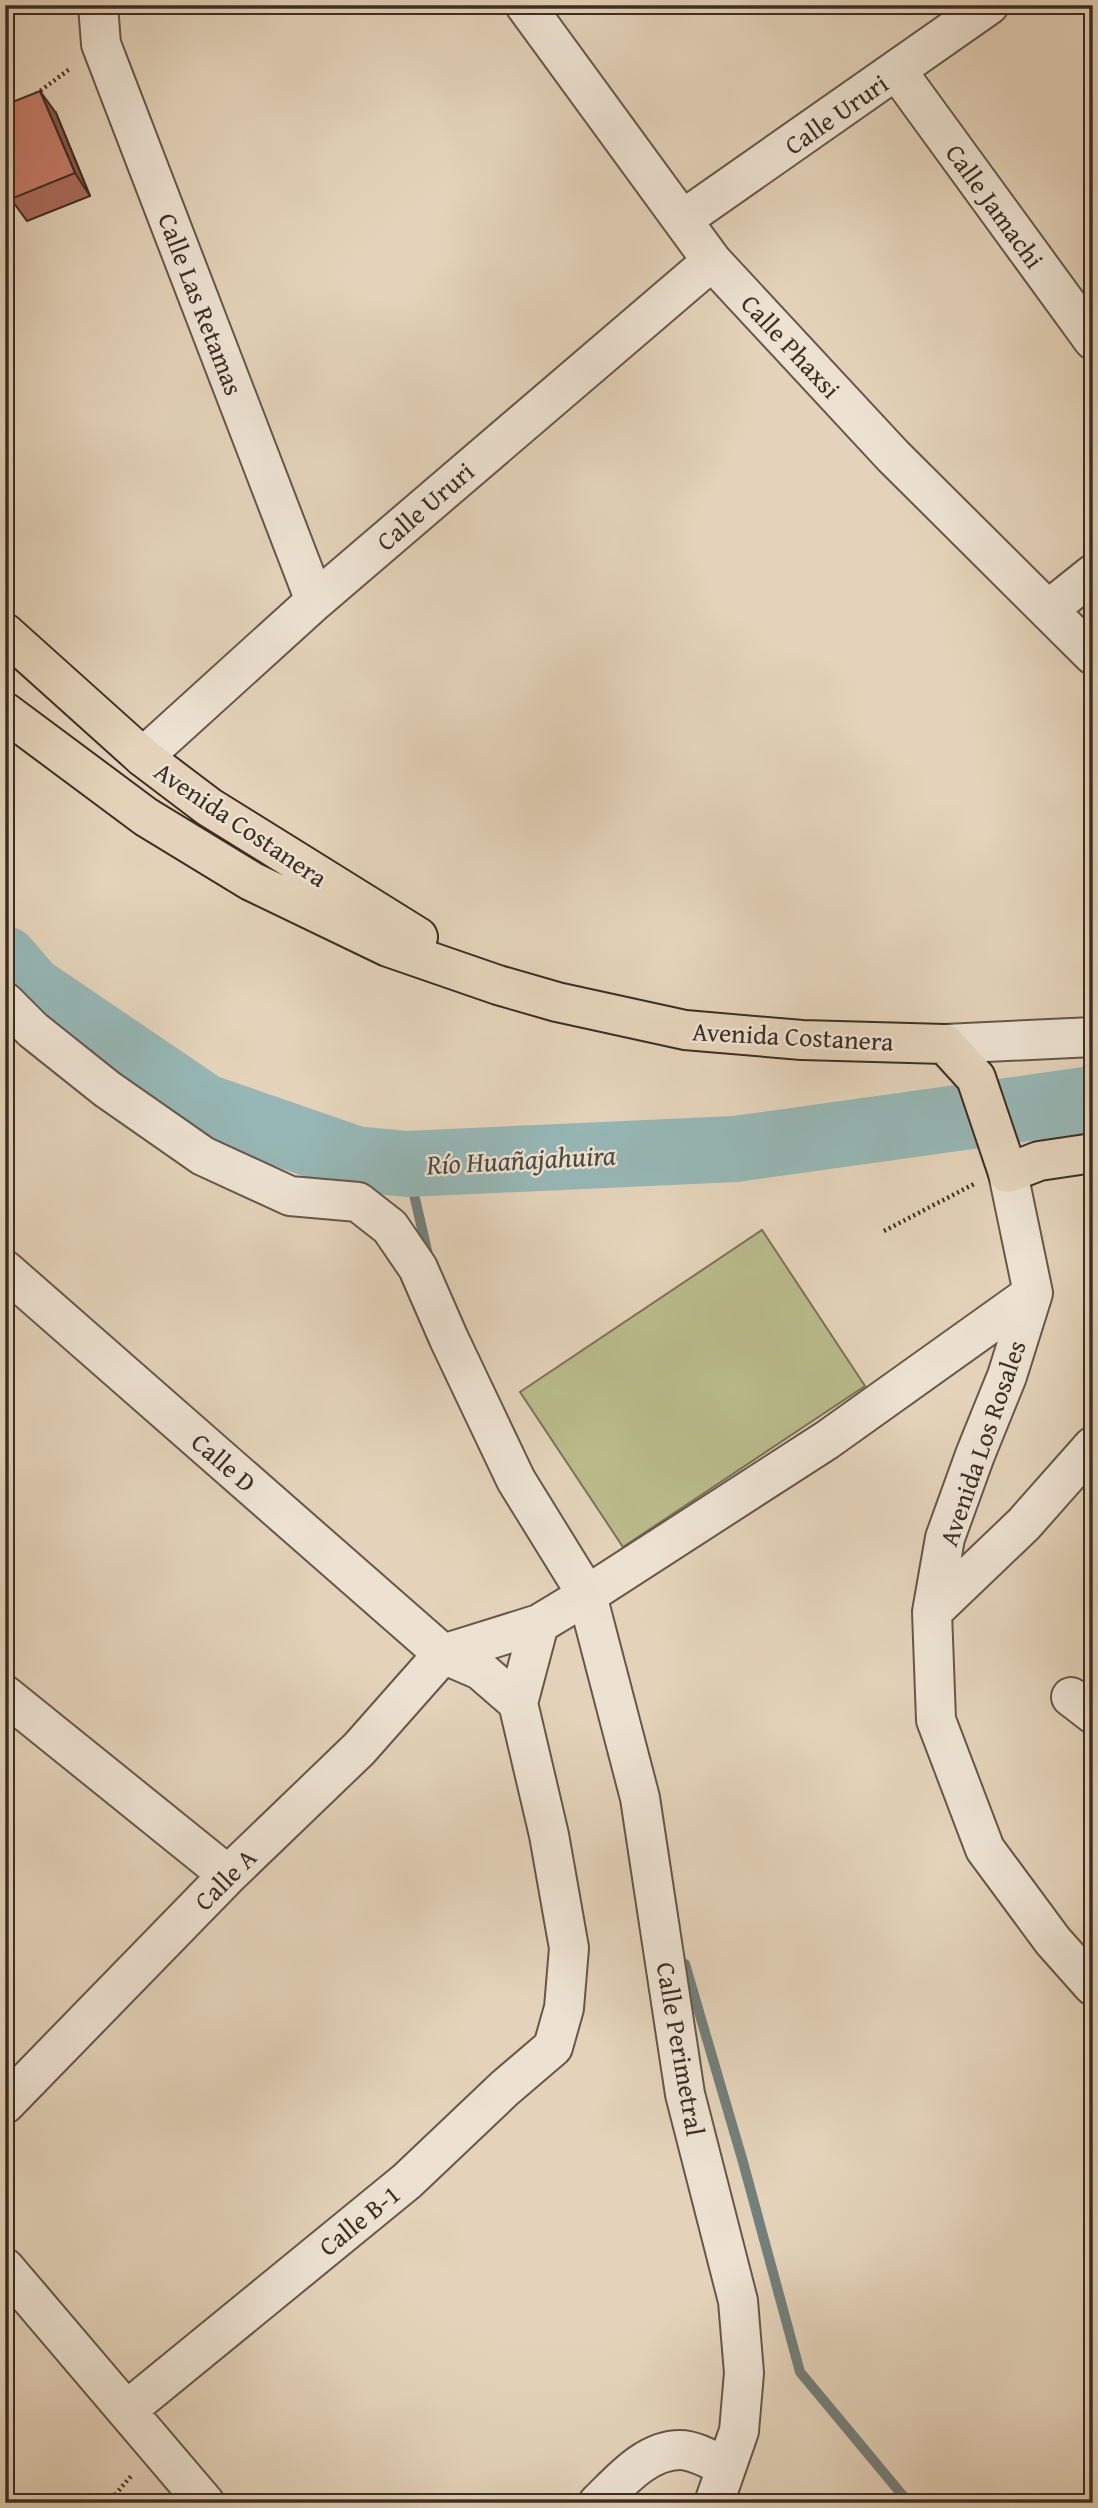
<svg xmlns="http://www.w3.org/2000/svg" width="1098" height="2508" viewBox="0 0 1098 2508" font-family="'Gentium Book Plus',serif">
  <rect width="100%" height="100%" fill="#e4d3ba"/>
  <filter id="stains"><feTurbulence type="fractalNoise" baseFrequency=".00286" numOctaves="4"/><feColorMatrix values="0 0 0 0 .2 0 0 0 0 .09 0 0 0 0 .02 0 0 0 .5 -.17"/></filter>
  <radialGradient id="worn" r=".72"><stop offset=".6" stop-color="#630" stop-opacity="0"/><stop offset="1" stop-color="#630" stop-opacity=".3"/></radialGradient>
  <path fill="#babb8b" stroke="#7b7457" stroke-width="2" d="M762,1230L865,1386L623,1547L520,1392Z"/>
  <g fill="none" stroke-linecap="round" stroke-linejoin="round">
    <path stroke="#72807b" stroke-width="10" d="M407,1164L429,1259
      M685,1964L743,2162L800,2372L909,2503"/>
    <path stroke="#96b7b5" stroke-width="66" d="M5,959L31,989L205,1107L355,1159L407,1164L735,1149L1093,1099"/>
    <g stroke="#665749" stroke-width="42">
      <path id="minor" d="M98,5L101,44L315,601
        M525,5L712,261L893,456L1093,655
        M897,71L1093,340
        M682,220L989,5
        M1048,610L1093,574
        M143,757L315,601L712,261
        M5,1002L33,1030L107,1089L203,1156L290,1196L358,1202L390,1227L418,1268L449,1339L516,1480L587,1595L640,1798L685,2094L738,2301L744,2373L739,2431L714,2503
        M945,1044L1093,1037
        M1008,1173L1033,1293L1007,1376L975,1455L945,1538L932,1612L936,1720L985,1849L1053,1941L1093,1986
        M5,1270L443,1654L480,1670L518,1703L549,1835L569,1948L564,2008L553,2047L505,2088L407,2181L127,2410
        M932,1612L1024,1524L1093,1446
        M443,1654L539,1624L587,1595L827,1440L1033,1293
        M5,1695L228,1875
        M1071,1697L1093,1714
        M518,1703L539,1624
        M5,2104L228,1875L359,1749L443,1654
        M5,2268L205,2503
        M598,2503C620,2482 646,2450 680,2450C695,2450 713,2461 726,2467"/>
    </g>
    <g stroke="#3c2e23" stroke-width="42">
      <path id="major" d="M5,633L143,757L209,807L418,937
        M5,712L146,817L251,881L388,947L498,985L557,1002L685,1030L802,1040L945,1044L976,1078L1008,1173L1039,1161L1093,1153"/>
    </g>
    <path stroke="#3c2e23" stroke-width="4.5" stroke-dasharray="2 3.5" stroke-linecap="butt" d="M36,94L71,68
      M884,1231L974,1184
      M108,2503L132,2475"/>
    <use href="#minor" stroke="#ede2d2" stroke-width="38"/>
    <use href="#major" stroke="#e4d3ba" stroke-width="38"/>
  </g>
  <path fill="#aa6b5b" stroke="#3c2e23" stroke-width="2" d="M56,113L90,196L27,221L11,199Z"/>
  <path fill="#8b574a" stroke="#3c2e23" stroke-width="2" d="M40,91L56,113L90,196L75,173Z"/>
  <path fill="#c67c6a" stroke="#3c2e23" stroke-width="2" d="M40,91L75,173L11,199L5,184V105Z"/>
  <g text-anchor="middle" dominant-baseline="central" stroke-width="5" stroke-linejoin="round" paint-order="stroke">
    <g font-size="26" fill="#3c2e23" stroke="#ede2d2">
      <text transform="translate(836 114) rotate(-35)">Calle Ururi</text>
      <text transform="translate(995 206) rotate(54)">Calle Jamachi</text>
      <text transform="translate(201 304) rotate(69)">Calle Las Retamas</text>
      <text transform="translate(791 346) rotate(47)">Calle Phaxsi</text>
      <text transform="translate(425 506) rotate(-41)">Calle Ururi</text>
      <text transform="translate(241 824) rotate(34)">Avenida Costanera</text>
      <text transform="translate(793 1036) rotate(3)">Avenida Costanera</text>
      <text transform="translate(982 1443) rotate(-71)">Avenida Los Rosales</text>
      <text transform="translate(224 1462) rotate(41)">Calle D</text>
      <text transform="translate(225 1879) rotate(-45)">Calle A</text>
      <text transform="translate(681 2049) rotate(80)">Calle Perimetral</text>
      <text transform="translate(359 2220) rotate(-39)">Calle B-1</text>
    </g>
    <g font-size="28" font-style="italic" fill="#4e4940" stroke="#ede2d2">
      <text transform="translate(521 1159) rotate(-3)">Río Huañajahuira</text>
    </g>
  </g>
  <rect width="1098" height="2508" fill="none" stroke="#e4d3ba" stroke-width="28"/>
  <rect x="7" y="7" width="1084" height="2494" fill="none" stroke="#3c2e23" stroke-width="3.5"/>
  <rect x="14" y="14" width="1070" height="2480" fill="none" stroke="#3c2e23" stroke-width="2"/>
  <rect width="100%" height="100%" filter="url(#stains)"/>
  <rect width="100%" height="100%" fill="url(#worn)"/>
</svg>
